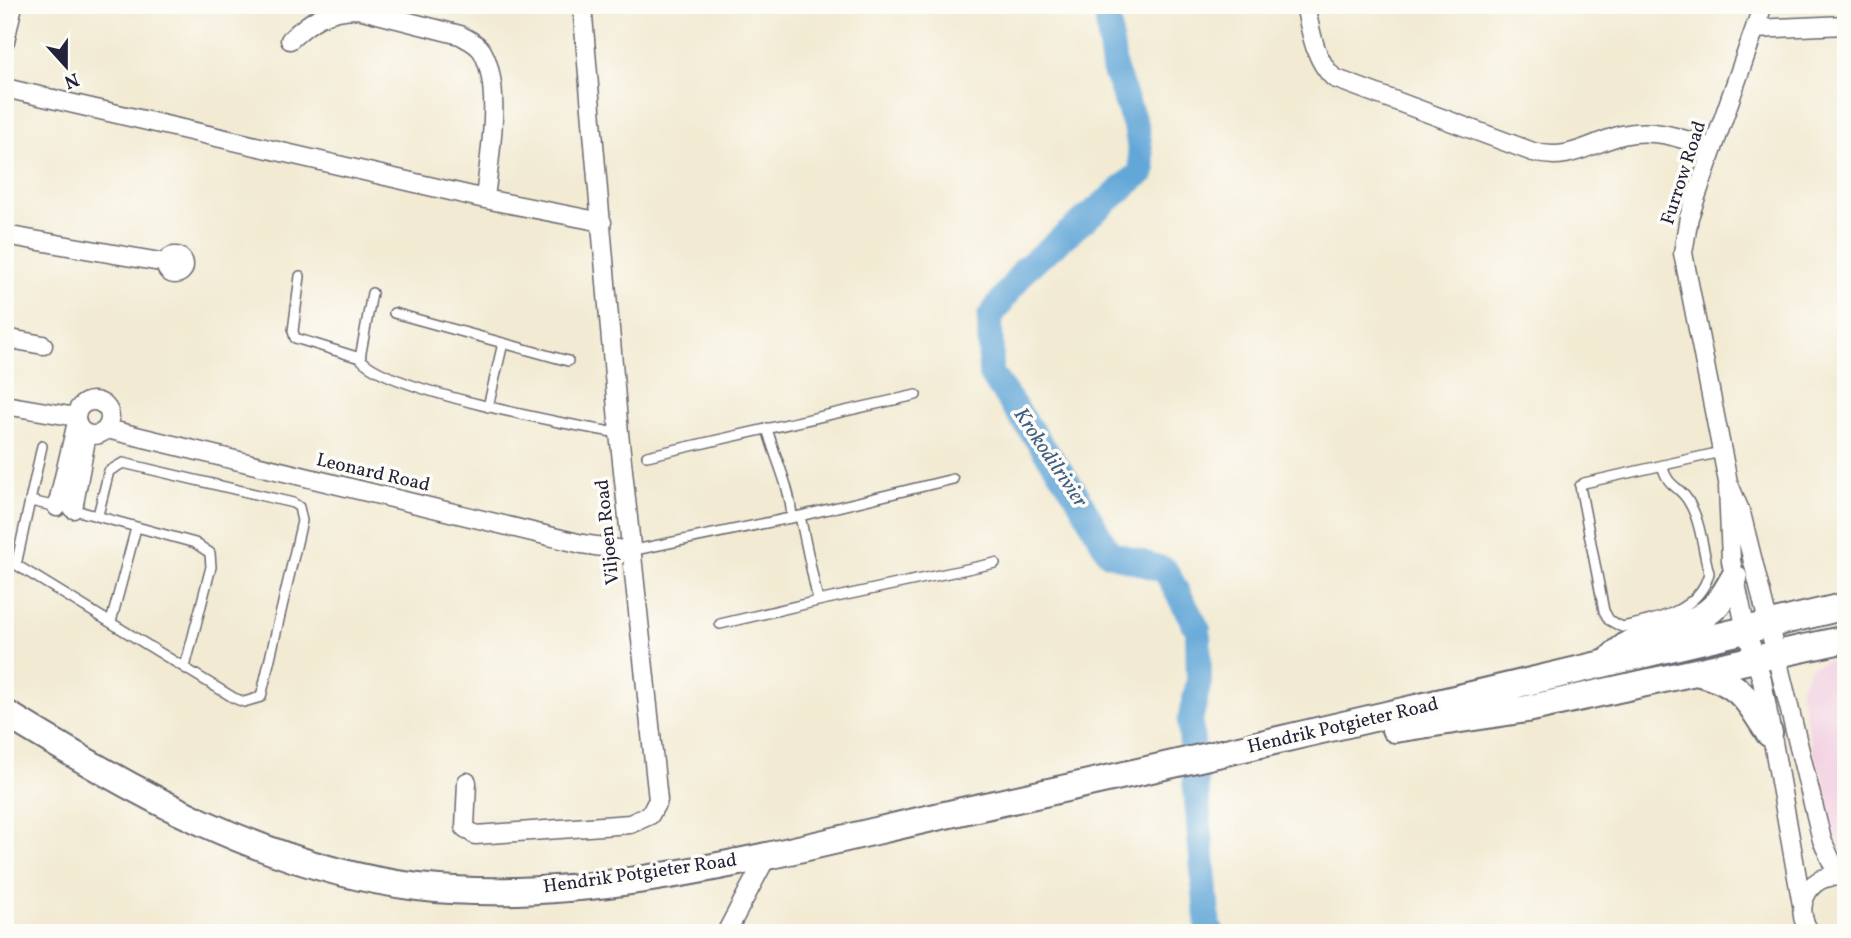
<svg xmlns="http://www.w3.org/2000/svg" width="1851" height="938" viewBox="0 0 1851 938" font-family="Vollkorn,serif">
  <rect width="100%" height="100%" fill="#fdfcf7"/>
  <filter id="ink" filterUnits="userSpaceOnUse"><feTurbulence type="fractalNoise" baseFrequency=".0143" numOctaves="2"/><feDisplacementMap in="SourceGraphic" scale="14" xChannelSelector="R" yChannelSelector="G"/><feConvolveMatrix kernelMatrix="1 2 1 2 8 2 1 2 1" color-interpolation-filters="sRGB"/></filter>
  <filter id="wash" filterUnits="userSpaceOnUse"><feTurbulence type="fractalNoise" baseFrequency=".00686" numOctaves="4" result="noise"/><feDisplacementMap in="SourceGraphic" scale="28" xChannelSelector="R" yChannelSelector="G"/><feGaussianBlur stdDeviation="1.57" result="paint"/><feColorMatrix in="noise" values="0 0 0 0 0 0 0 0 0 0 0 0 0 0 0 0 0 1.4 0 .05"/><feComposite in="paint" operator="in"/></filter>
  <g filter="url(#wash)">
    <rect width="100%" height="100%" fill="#f2ead2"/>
    <path fill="#f2cfe1" d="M1846,657V857L1830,828L1824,779L1813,752L1800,689L1810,668L1826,660Z"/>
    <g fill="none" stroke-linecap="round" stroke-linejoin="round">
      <path stroke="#63a7d8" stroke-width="26" d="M1106,5L1114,68L1137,130L1143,171L1025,269L990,317L991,374L1076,494L1109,553L1165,570L1198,630L1199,681L1190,721L1208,927L1212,933"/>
    </g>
  </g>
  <g filter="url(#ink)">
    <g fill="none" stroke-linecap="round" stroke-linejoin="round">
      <g stroke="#6b6870" stroke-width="12">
        <path id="lane" d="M300,276L293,331L295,338L360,358
          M372,293L360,358C384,390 573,426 619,433
          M394,313L503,343
          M488,407L503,343L568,361
          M767,428C775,459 790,485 792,518
          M647,456L916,395
          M1662,465C1669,491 1680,484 1690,504C1701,523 1703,552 1709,573C1700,611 1655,620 1622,627L1609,620L1604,611L1580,486L1584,483L1721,452
          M31,501L57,507
          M71,509L195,543L210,553L211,567L185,667
          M630,551L800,516L953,479
          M5,558L234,698L244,702L261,697L302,521L299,507L293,503L123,463L109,471L98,515
          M16,565L42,446
          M818,601L995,563
          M111,622L136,528
          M720,624L818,601L800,516"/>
      </g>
      <g stroke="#6b6870" stroke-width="21">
        <path id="street" d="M1305,5C1311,31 1314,59 1334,78L1533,152C1569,162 1588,144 1622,135C1655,127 1683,139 1713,149
          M1763,5L1689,217L1683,253L1728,482L1741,513L1822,840L1838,876
          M1755,29L1846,25
          M290,40C311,20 328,9 358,9L460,35C467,39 477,43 482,51C503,87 489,159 485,199
          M5,41L13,5
          M5,88L485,199L602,222
          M5,235L166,263
          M166 265a9 9 0 1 1 18 0a9 9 0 1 1-18 0Z
          M5,338L43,345
          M76 418a17 17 0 1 1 34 0a17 17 0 1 1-34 0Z
          M5,405L76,417
          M107,429L582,544L630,551
          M1728,486L1731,561L1746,630L1762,680L1802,905
          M57,507L77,422
          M73,509L87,434
          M467,782L465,828L475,835L630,824L650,815L658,800L619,433L582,5
          M726,933L768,854
          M1811,933C1789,907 1812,868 1846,878"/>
      </g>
      <g stroke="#6b6870" stroke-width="30">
        <path id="secondary" d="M1613,657C1647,624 1678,634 1707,613C1720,604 1727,590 1734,578
          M1696,672C1740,683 1746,697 1769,733
          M5,713C135,792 264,868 418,887C594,908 795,848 967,810C1260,746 1553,676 1846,606
          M1395,729L1527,709L1846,639"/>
      </g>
      <use href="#lane" stroke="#fff" stroke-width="9"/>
      <use href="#street" stroke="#fff" stroke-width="18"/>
      <use href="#secondary" stroke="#fff" stroke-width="26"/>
    </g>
  </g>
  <g text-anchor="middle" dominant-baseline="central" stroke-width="7" stroke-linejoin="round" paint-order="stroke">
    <g font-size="19" fill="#22223b" stroke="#fdfcf7">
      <text transform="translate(1684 173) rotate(-72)">Furrow Road</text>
      <text transform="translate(373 473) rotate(13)">Leonard Road</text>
      <text transform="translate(608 532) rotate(-96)">Viljoen Road</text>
      <text transform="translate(1343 726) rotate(-13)">Hendrik Potgieter Road</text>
      <text transform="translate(640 874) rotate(-8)">Hendrik Potgieter Road</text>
    </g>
    <g font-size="21" font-style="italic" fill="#3f5e82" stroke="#fdfcf7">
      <text transform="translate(1050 458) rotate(56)">Krokodilrivier</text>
    </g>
  </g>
  <rect width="1851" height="938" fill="none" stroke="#fdfcf7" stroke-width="28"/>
  <g transform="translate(66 66) rotate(159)" stroke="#fdfcf7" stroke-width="5" paint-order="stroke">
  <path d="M0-5L12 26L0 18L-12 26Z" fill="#22223b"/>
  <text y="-10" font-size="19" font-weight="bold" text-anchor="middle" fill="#22223b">N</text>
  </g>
</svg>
